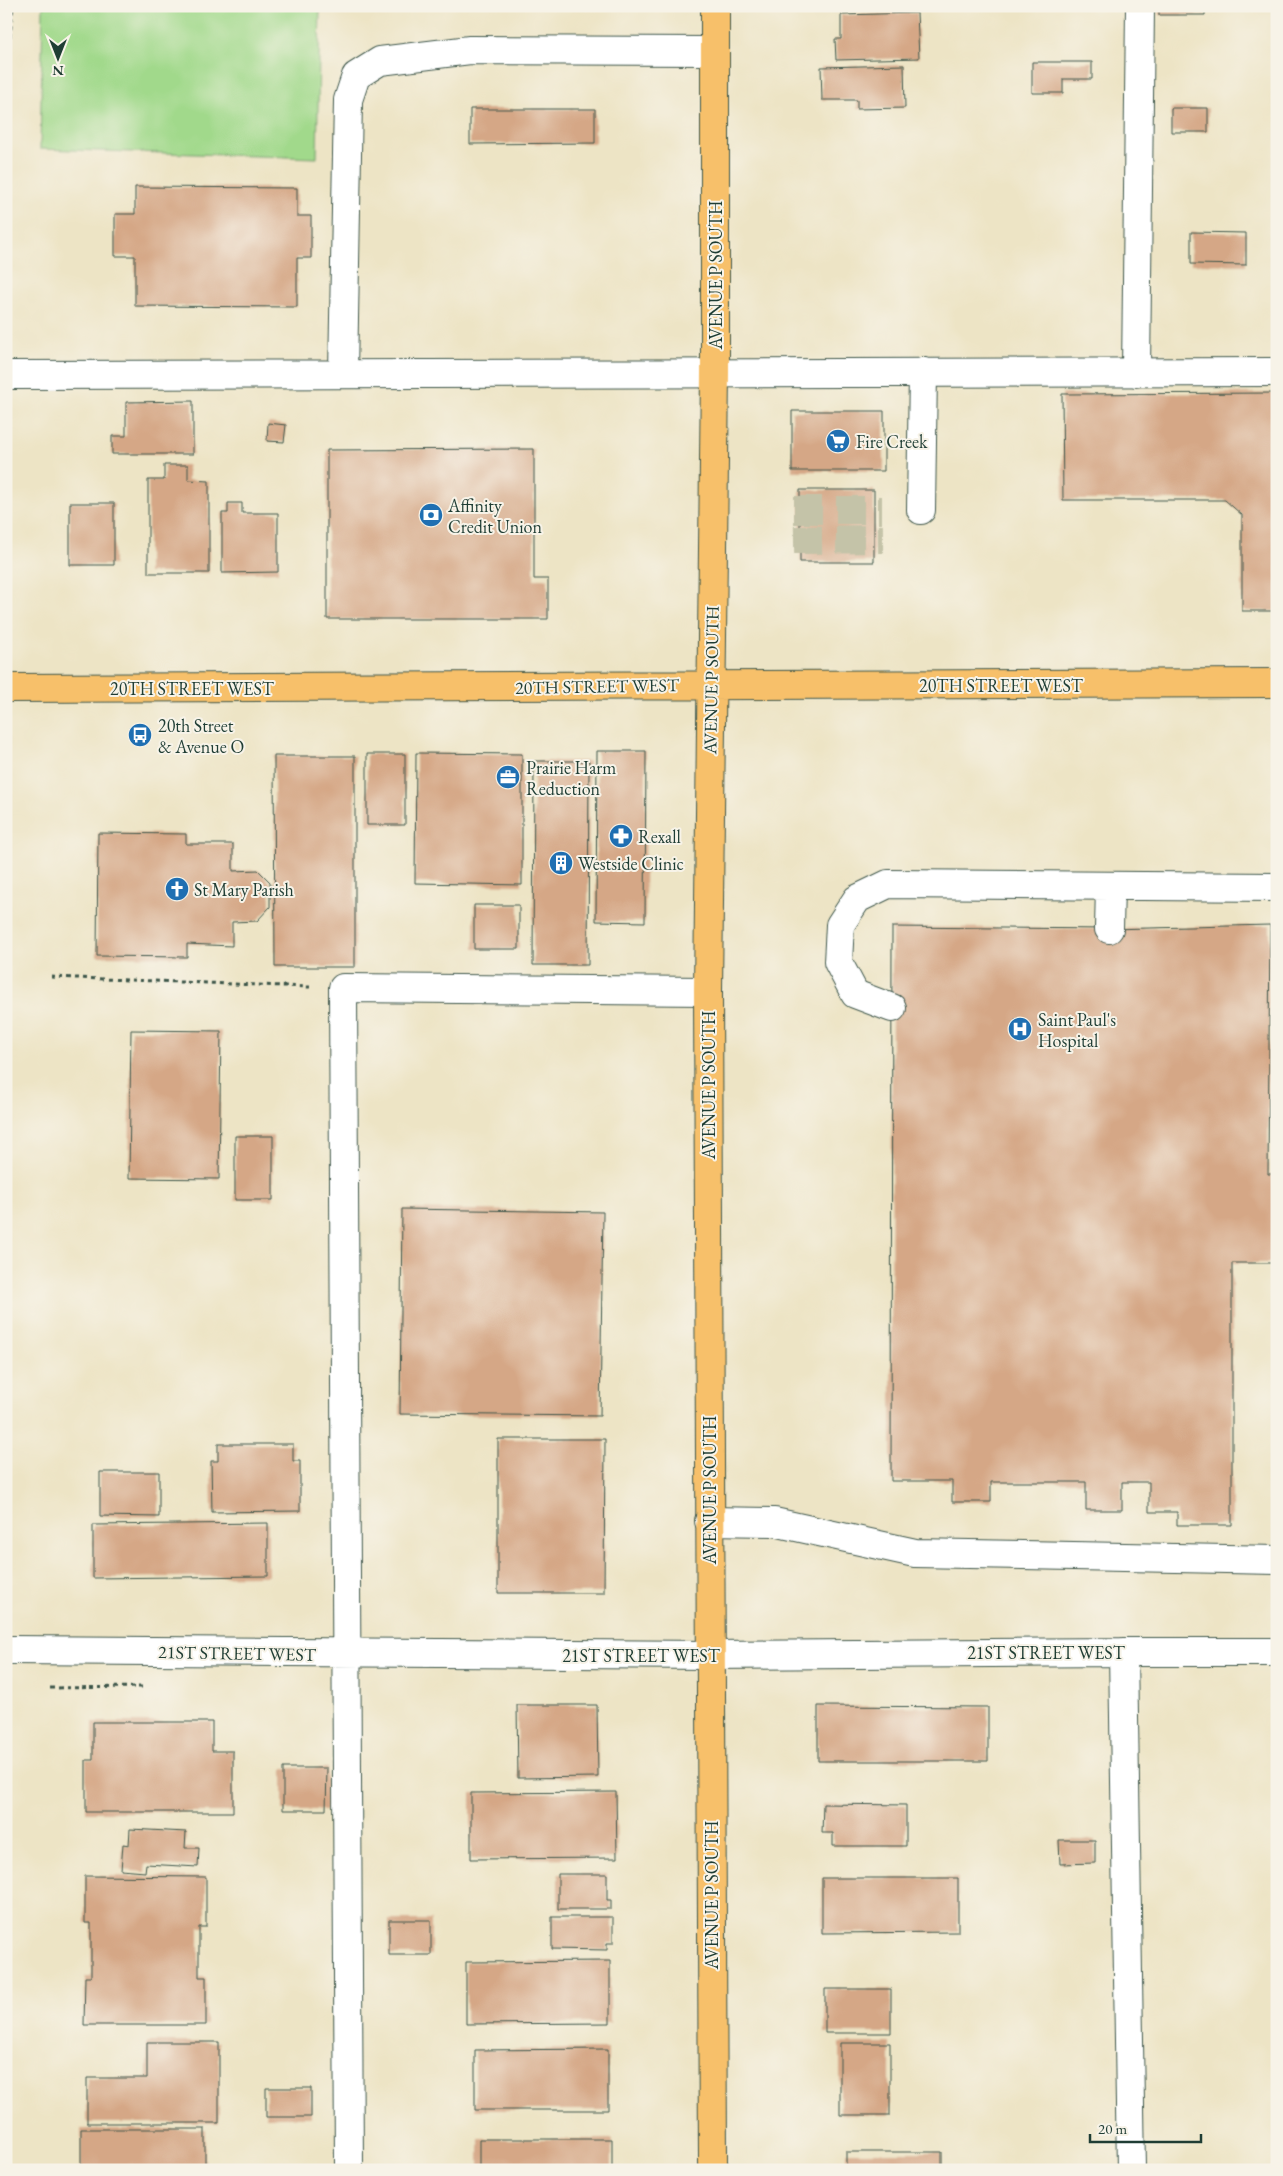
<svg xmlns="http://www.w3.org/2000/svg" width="1283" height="2176" viewBox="0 0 1283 2176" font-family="'EB Garamond',serif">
  <rect width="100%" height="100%" fill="#f7f3e8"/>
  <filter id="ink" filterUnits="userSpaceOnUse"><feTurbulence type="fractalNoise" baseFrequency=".02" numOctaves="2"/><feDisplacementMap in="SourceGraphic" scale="10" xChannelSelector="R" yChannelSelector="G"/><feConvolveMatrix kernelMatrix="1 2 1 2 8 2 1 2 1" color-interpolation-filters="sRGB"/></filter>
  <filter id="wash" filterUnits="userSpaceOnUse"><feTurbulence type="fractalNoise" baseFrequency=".0096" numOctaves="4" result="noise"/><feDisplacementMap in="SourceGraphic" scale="20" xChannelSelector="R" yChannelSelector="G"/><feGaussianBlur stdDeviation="1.12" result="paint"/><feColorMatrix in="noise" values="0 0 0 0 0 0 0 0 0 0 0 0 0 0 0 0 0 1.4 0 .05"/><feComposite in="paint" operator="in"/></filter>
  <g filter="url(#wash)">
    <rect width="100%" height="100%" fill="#ede4c5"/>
    <path fill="#a1d98b" stroke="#608b60" d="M43,6H320L317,158L40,149Z"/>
    <g id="blocks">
      <path fill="#d5a786" d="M1159,6H1205V15H1159Z
        M917,13L919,58L836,60L835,39H841V15Z
        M1032,62H1092V79H1063V93H1032Z
        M904,65L905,108L857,109V100H822L821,67Z
        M1171,108H1208V132H1171Z
        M470,109H595V143L470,144Z
        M135,187L297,188V216H311V258H297V307L135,306V256H115V214H135Z
        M1191,232L1246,233V265L1191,264Z
        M1277,393V611H1242V515L1225,500H1063L1062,394Z
        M193,401V454H112V436H126V402Z
        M792,411H884V471H792Z
        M268,423L286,425L284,442L267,441Z
        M534,449V579H548V619H327V450Z
        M164,465H188V480L209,481V573H148V480H164Z
        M800,490H874V562H800Z
        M70,503H114V565H70Z
        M228,503H242V513H278V572L222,573V513H228Z
        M597,751H646L645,922L596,921Z
        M416,753L522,754V885L415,883Z
        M367,754H405V825H367Z
        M274,756H355V967H275Z
        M534,761H589L588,965H533Z
        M98,833L186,834V844H233V871L258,870L270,882V907L257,921L232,922V946L187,944V957L97,956Z
        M474,905H519V949H474Z
        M1270,925L1268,1174H1277V1263H1232V1525H1177V1512H1149V1482H1122V1510H1086V1482H991V1502H952V1481H891L892,927L1109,929Z
        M131,1030L221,1031L219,1179L129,1178Z
        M235,1136H273V1200H235Z
        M402,1209L603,1212L600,1416L400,1414Z
        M498,1439H605L604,1593H498Z
        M218,1444H293V1461H300V1511L212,1512L211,1461H218Z
        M100,1472H159V1517L100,1516Z
        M268,1523V1576L93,1578V1525Z
        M517,1705H597L598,1777L518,1778Z
        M818,1706L988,1707V1761H818Z
        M93,1722H212V1751H233V1812H86V1760H93Z
        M283,1768H327L326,1810H283Z
        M616,1792L617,1858L471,1859V1793Z
        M823,1804L906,1805V1846H833V1833H822Z
        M130,1829L186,1832L185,1848H199L198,1867L146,1864L145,1872L121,1870L123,1844L129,1845Z
        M1059,1840H1095V1863L1060,1864Z
        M558,1874H607V1900H611V1909H558Z
        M85,1876L206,1877V1927H199V1977H206V2025H84L85,1977H91V1923H85Z
        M822,1878H958V1932L822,1933Z
        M552,1917H613V1943H607V1950L552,1949Z
        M389,1920H431V1955H389Z
        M610,1961V2023L466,2024V1962Z
        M825,1989H891V2033H825Z
        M147,2042H219V2123H87V2078H147Z
        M840,2043H890V2115H840Z
        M608,2049V2110H475V2050Z
        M266,2088H311V2117H266Z
        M81,2129H205V2170H81Z
        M479,2139H612V2170H479Z
        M846,2152H942V2170H846Z"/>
    </g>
  </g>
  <g filter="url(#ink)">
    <use href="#blocks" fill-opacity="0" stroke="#3e564a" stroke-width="1"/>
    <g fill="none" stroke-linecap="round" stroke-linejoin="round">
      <path stroke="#c4c3a8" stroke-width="28" stroke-dasharray="28 14" stroke-linecap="butt" d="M794,510H882
        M794,540L883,539"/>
      <g stroke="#3e564a" stroke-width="30">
        <path id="minor" d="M343,373L348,100L356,76L380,61L470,50L715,51
          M1136,373L1140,6
          M6,375L1277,372
          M921,510L923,372
          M1109,929L1110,886
          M892,1008L855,994L838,962L840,925L857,899L888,884L1277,887
          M709,1521L774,1522L915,1553L1277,1560
          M6,1650L711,1655L1123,1652H1277
          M1123,1652L1131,2170
          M349,2170L343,988L708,991"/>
      </g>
      <g stroke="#3e564a" stroke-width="30">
        <path id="major" d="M715,6V372L708,991L713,2163L715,2170
          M6,688L1277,683"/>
      </g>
      <path stroke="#3e564a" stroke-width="3" stroke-dasharray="4 4" stroke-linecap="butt" d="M6,77L13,6
        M6,219L8,249L6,266
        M51,977L310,987
        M50,1688L142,1687"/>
      <use href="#minor" stroke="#fff" stroke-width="28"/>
      <use href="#major" stroke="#f7c06b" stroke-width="28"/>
    </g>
  </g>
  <defs>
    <g id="supermarket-disc" transform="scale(1.25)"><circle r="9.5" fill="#1f6fb2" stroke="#f7f3e8"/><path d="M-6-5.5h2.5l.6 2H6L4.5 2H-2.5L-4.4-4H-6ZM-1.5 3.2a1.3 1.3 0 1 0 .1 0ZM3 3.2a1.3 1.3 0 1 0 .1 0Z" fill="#fff"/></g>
    <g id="bank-disc" transform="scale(1.25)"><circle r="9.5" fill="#1f6fb2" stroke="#f7f3e8"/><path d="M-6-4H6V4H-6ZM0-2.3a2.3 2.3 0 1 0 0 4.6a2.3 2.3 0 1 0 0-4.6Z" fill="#fff"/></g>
    <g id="bus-disc" transform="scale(1.25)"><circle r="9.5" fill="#1f6fb2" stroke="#f7f3e8"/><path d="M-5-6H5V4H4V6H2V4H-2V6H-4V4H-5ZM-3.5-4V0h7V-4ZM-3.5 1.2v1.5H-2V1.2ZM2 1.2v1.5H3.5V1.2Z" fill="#fff"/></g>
    <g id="office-disc" transform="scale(1.25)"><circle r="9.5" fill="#1f6fb2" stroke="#f7f3e8"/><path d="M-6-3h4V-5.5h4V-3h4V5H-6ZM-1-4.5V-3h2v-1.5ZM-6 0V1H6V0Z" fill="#fff"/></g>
    <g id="pharmacy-disc" transform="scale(1.25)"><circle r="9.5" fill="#1f6fb2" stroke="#f7f3e8"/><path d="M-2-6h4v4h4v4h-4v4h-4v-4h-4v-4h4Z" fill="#fff"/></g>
    <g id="building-disc" transform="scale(1.25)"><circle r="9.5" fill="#1f6fb2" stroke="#f7f3e8"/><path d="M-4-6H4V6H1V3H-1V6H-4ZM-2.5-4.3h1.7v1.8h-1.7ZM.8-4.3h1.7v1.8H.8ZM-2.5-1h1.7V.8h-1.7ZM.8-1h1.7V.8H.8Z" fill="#fff"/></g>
    <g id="church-disc" transform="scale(1.25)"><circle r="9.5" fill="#1f6fb2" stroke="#f7f3e8"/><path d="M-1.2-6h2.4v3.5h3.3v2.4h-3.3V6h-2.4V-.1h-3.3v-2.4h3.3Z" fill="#fff"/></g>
    <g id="hospital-disc" transform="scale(1.25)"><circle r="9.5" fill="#1f6fb2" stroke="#f7f3e8"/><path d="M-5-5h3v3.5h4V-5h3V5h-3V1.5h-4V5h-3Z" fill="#fff"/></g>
  </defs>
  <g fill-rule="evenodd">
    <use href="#supermarket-disc" x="838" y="441"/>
    <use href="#bank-disc" x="431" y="515"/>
    <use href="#bus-disc" x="140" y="735"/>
    <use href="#office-disc" x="508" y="777"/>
    <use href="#pharmacy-disc" x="621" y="836"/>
    <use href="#building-disc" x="561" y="863"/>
    <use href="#church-disc" x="177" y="889"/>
    <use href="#hospital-disc" x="1020" y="1029"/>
  </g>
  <g text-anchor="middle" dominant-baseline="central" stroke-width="4" stroke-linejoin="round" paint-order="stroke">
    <g font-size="18" fill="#1f3d34" stroke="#f7f3e8">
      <text transform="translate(715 275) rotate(-90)">AVENUE P SOUTH</text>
      <text transform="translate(711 680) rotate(-89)">AVENUE P SOUTH</text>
      <text x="1001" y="685">20TH STREET WEST</text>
      <text transform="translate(597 686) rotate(-1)">20TH STREET WEST</text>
      <text x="192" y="688">20TH STREET WEST</text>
      <text transform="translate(708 1085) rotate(-90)">AVENUE P SOUTH</text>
      <text transform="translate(709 1490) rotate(-90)">AVENUE P SOUTH</text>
      <text x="1046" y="1652">21ST STREET WEST</text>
      <text transform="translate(237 1653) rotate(1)">21ST STREET WEST</text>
      <text x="641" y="1655">21ST STREET WEST</text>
      <text transform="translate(711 1895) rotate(-90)">AVENUE P SOUTH</text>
    </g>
    <g font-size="18" fill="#1f3d34" stroke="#f7f3e8" text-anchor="start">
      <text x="856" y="441">Fire Creek</text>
      <text x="448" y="505">Affinity<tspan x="448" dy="21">Credit Union</tspan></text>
      <text x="158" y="725">20th Street<tspan x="158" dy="21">&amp; Avenue O</tspan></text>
      <text x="526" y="767">Prairie Harm<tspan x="526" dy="21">Reduction</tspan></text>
      <text x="638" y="836">Rexall</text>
      <text x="578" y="863">Westside Clinic</text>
      <text x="194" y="889">St Mary Parish</text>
      <text x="1038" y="1019">Saint Paul's<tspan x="1038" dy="21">Hospital</tspan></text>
    </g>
  </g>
  <rect width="1283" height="2176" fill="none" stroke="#f7f3e8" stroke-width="25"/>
  <g transform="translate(58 58) rotate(180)" stroke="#f7f3e8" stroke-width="4" paint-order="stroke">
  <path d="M0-4L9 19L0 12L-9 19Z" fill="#1f3d34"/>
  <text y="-8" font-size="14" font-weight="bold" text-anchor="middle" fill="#1f3d34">N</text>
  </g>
  <path d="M1090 2134v8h111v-8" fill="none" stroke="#1f3d34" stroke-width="2.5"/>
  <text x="1098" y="2134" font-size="15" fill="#1f3d34" stroke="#f7f3e8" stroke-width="4" paint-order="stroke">20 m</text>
</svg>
